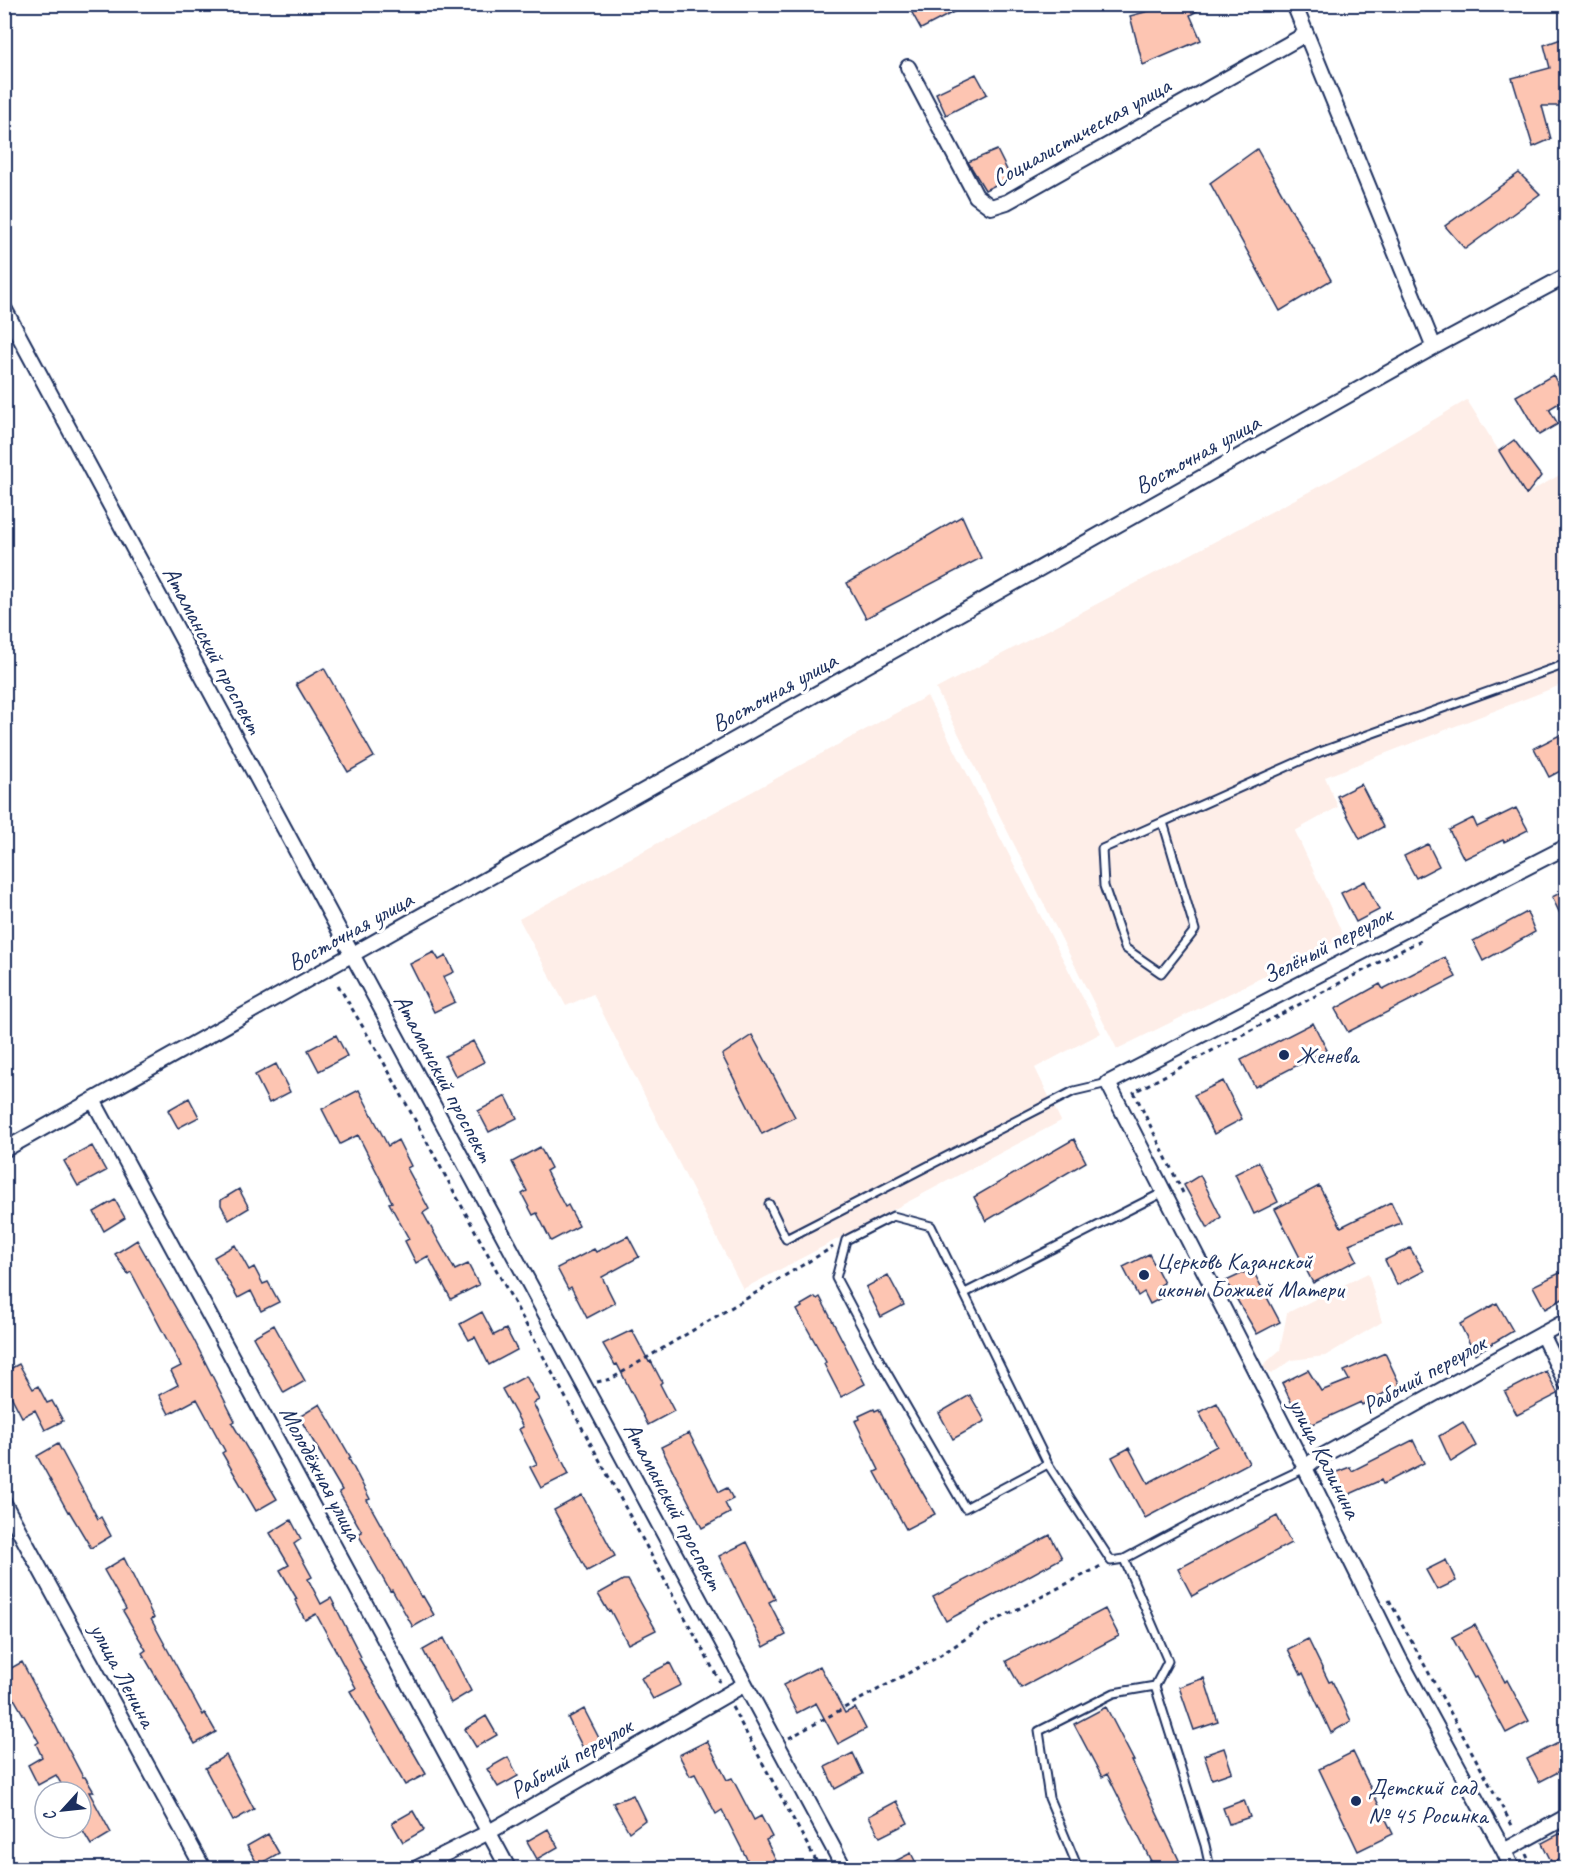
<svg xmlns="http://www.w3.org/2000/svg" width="1571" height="1873" viewBox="0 0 1571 1873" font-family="Caveat,sans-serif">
  <rect width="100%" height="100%" fill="#fff"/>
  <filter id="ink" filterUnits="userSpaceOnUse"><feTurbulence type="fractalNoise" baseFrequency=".0167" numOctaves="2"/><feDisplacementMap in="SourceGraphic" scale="12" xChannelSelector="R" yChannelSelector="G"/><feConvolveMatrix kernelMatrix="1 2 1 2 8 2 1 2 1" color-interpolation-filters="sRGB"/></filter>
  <g filter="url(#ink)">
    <path fill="#feeee8" d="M1467,400L1526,494L1565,472L1566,475V683L1325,777L1338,807L1295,831L1344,937L1117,1049L936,689L1335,478Z
      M927,696L1101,1033L1035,1068L1061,1121L743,1289L593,994L566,1006L519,919Z
      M1368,1273L1382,1322L1325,1356L1292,1360L1271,1374L1262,1366L1280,1350L1287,1313Z"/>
    <path fill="#fdc5b2" stroke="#1b2f5e" stroke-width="1.5" d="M919,4H969L921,29L910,9Z
      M1147,4H1209L1190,15L1201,40L1143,65L1130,16L1149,11Z
      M1564,38L1566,51V106H1542L1551,139L1533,147L1512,78L1550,68L1544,45Z
      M976,74L987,94L946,115L936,93Z
      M1257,149L1331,280L1280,311L1210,183Z
      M997,150L1011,178L985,190L968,162Z
      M1519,173L1540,194L1465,249L1445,226Z
      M1553,375L1566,399L1549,409L1558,424L1539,435L1516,396Z
      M1514,440L1541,476L1526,495L1499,451Z
      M962,516L981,558L866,618L847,583Z
      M324,668L374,757L348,772L296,684Z
      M1566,732V768L1549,777L1534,748Z
      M1361,784L1383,827L1360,839L1337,796Z
      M1516,808L1528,830L1504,842L1503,840L1464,859L1449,830L1473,818L1477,827Z
      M1428,844L1439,866L1416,878L1404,856Z
      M1365,881L1379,910L1356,922L1341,893Z
      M1566,890V926L1552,897Z
      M1527,912L1535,932L1483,961L1473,941Z
      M434,952L439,960L446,956L454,972L443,977L455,1002L434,1012L410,964Z
      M1445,957L1456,977L1348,1032L1335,1009L1380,984L1383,989Z
      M1313,1023L1327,1050L1255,1087L1241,1060Z
      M336,1035L347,1056L319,1071L308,1050Z
      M752,1035L795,1117L762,1134L722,1055Z
      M473,1041L484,1062L456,1077L445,1056Z
      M276,1064L290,1092L269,1103L255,1075Z
      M1223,1081L1242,1119L1214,1134L1194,1095Z
      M359,1090L388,1146L398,1140L411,1166L407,1168L429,1209L423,1213L455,1270L468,1264L479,1285L451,1299L428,1256L416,1263L405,1241L409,1239L389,1203L392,1202L358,1135L340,1144L322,1109Z
      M506,1096L517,1118L489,1132L478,1111Z
      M189,1098L199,1117L178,1128L168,1110Z
      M1074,1139L1086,1162L986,1221L974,1197Z
      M92,1146L106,1171L78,1186L64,1161Z
      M540,1147L551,1168L546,1171L565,1207L568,1205L579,1226L551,1241L537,1213L533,1215L522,1194L527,1191L512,1162Z
      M1259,1162L1278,1202L1254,1214L1235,1174Z
      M1200,1175L1221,1217L1208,1228L1184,1185Z
      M1319,1186L1341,1227L1391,1202L1401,1223L1349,1244L1357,1260L1313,1283L1275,1209Z
      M239,1189L249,1208L229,1220L221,1205V1200Z
      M115,1200L125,1218L104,1231L94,1212Z
      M628,1236L639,1257L602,1277L615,1303L587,1318L571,1287L568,1289L557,1268L594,1249L596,1252Z
      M137,1240L193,1338L235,1421L232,1423L277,1499L256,1511L222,1453L225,1451L197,1399L169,1414L159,1395L178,1385L171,1371L181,1366L131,1272L128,1274L115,1254Z
      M235,1245L249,1270L254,1267L263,1284L268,1282L279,1302L261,1311L251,1291L238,1298L214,1257Z
      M1410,1248L1424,1271L1397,1285L1385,1260Z
      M1149,1254L1164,1283L1157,1287L1163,1297L1150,1304L1144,1292L1138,1296L1123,1267Z
      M1252,1269L1280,1322L1257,1334L1226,1281Z
      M1566,1270V1297L1545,1309L1533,1286Z
      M888,1275L904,1305L881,1317L866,1287Z
      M815,1297L817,1299L820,1297L865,1384L841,1397L824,1364L826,1362L797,1310L802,1307L801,1305Z
      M1497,1303L1513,1331L1475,1354L1460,1324Z
      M482,1312L494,1335L506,1329L517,1350L489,1365L475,1337L469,1340L460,1324Z
      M274,1325L305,1381L284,1393L253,1337Z
      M632,1330L649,1362L651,1361L662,1382L660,1384L674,1411L648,1425L617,1364L615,1365L603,1344Z
      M1385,1353L1400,1385L1362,1405L1361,1402L1313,1424L1297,1414L1282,1383L1308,1370L1321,1391L1349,1380L1344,1371Z
      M19,1364L33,1389L38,1386L47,1403L52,1401L63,1421L45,1430L35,1410L22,1417L10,1394L4,1397V1372Z
      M1546,1371L1558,1394L1517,1415L1505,1392Z
      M526,1376L539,1400L533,1403L569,1474L541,1488L530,1467L537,1464L519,1429L523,1427L502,1389Z
      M970,1395L985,1421L953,1439L939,1413Z
      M1217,1403L1249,1463L1145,1518L1112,1457L1129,1448L1148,1483L1217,1446L1199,1412Z
      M320,1404L351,1458L349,1459L370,1499L367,1500L421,1597L423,1596L434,1615L413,1627L392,1590L390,1591L358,1534L362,1532L339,1492L342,1490L299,1417Z
      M874,1409L875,1411L879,1409L902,1457L935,1514L906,1529L875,1472L879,1470L855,1421L860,1419L859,1416Z
      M1463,1422L1476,1446L1451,1462L1439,1436Z
      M689,1433L719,1492L727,1488L733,1499L725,1503L730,1513L702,1528L661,1447Z
      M1413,1440L1424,1463L1383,1484L1381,1480L1341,1498L1329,1475L1350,1467L1352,1471Z
      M58,1444L98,1519L101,1517L111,1536L91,1548L69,1511L68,1512L37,1456Z
      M582,1495L615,1556L587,1571L554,1510Z
      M1277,1516L1291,1543L1192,1596L1178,1569Z
      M291,1520L301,1539L294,1544L312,1577L308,1579L321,1604L331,1598L361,1657L359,1658L426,1774L405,1785L350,1691L356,1688L316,1614L305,1620L295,1600L297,1599L280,1570L289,1565L270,1533Z
      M1050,1535L1062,1558L946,1621L933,1597Z
      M747,1542L775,1599L769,1602L786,1635L764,1647L719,1556Z
      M124,1558L154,1618L151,1619L203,1715L205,1713L216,1732L195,1744L142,1653L146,1650L123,1611L126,1609L104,1570Z
      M1446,1560L1456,1581L1437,1590L1426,1570Z
      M623,1580H628L656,1630L628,1644L610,1610L608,1611L598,1594Z
      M1105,1609L1119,1636L1021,1688L1006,1661Z
      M1475,1625L1505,1682L1507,1680L1529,1721L1506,1733L1476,1677L1474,1678L1452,1637Z
      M444,1638L471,1691L451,1703L423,1650Z
      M1308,1639L1329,1682L1332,1681L1351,1721L1331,1733L1303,1673L1301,1675L1288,1649Z
      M22,1662L83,1777H85L94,1792H89L111,1833L91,1845L81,1828V1792H58L64,1789L56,1775L38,1785L28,1765L42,1757L36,1744L39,1742L4,1681V1672Z
      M670,1663L681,1685L653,1699L641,1678Z
      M820,1666L845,1713L855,1708L866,1729L838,1744L816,1703L797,1713L783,1685Z
      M1204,1678L1218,1722L1194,1730L1179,1687Z
      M1106,1707L1134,1761H1132L1179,1860L1172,1864L1174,1869H1155L1107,1774L1102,1777L1074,1724Z
      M584,1709L602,1744L586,1754L568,1718Z
      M486,1716L497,1735L476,1747L465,1729Z
      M1566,1739V1768L1539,1782L1527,1759Z
      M707,1741L727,1780L732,1778L754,1820L761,1816L772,1837L766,1840L780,1869H752L722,1810L716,1814L695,1774L690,1776L679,1755Z
      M1224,1748L1232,1772L1212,1779L1204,1755Z
      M1353,1752L1393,1834L1358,1851L1319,1769Z
      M853,1753L863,1774L835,1789L825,1767Z
      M226,1755L254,1809L233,1821L205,1768Z
      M508,1757L518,1776L498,1787L487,1769Z
      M633,1795L645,1820L629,1832L613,1803Z
      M1244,1800L1250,1817L1229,1824L1223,1808Z
      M897,1801L908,1823L880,1837L869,1816Z
      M413,1811L424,1830L403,1842L392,1823Z
      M548,1829L558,1847L537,1859L527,1841Z
      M1561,1833L1566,1845V1856L1552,1863L1542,1843Z
      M268,1834L279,1853L258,1865L247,1846Z
      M911,1853L919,1869H880Z"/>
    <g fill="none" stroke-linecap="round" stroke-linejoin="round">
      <g stroke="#1b2f5e" stroke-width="11">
        <path id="lane" d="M1163,822L1195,930L1161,973L1125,948L1104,886L1102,849L1320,752L1566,664
          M769,1204L786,1239L1074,1091L1108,1083
          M965,1293L1164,1192
          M1048,1464L965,1508L880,1361L836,1278L846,1240L893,1216L931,1226L1048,1464L1111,1561L1124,1559L1212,1512L1305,1468
          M1124,1559L1168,1661L1155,1686L1205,1845L1210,1868
          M1078,1868L1049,1798L1039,1731L1114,1693L1155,1686"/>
      </g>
      <g stroke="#1b2f5e" stroke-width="18">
        <path id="street" d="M1294,4L1434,347
          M908,67L976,196L991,207L1007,202L1306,34
          M4,308L844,1868
          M93,1100L508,1868
          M4,1150L1434,347L1566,276
          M1542,1334L1566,1383
          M1305,1468L1313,1461L1566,1321
          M4,1503L203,1868
          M1504,1851L1566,1817
          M417,1868L489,1832L745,1684
          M1512,1868L1504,1851L1399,1658L1305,1468L1108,1083L1566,847"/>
      </g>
      <path stroke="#1b2f5e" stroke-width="3" stroke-dasharray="4.5 4.5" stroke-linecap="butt" d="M338,985L383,1061L720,1682
        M1183,1193L1134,1092L1421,940
        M597,1382L611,1379L833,1247
        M1389,1600L1514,1829
        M732,1707L820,1868
        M789,1738L936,1658L985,1626L1101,1566
        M1526,1854L1532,1868"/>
      <use href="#lane" stroke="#fff" stroke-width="7"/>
      <use href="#street" stroke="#fff" stroke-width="14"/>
    </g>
  </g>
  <g fill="#1b2f5e" stroke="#fff" stroke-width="2">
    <circle cx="1284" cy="1055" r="6"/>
    <circle cx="1144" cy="1275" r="6"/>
    <circle cx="1356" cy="1801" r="6"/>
  </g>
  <g text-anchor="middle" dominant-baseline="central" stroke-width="6" stroke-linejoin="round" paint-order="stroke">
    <g font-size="24" fill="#1b2f5e" stroke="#fff">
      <text transform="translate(1081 132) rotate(-29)">Социалистическая улица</text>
      <text transform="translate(1197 454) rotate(-29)">Восточная улица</text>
      <text transform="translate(213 650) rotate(62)">Атаманский проспект</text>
      <text transform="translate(774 692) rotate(-29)">Восточная улица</text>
      <text transform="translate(350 931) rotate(-29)">Восточная улица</text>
      <text transform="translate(1327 945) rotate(-27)">Зелёный переулок</text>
      <text transform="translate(444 1078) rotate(62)">Атаманский проспект</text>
      <text transform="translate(1424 1374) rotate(-29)">Рабочий переулок</text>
      <text transform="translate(1325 1458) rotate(63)">улица Калинина</text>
      <text transform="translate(321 1473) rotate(62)">Молодёжная улица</text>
      <text transform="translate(674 1506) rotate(62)">Атаманский проспект</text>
      <text transform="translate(123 1675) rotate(62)">улица Ленина</text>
      <text transform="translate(571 1758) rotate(-30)">Рабочий переулок</text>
    </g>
    <g font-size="24" fill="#1b2f5e" stroke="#fff" text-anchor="start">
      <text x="1296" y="1055">Женева</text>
      <text x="1156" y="1261">Церковь Казанской<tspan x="1156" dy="28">иконы Божией Матери</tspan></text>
      <text x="1368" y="1787">Детский сад<tspan x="1368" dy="28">№ 45 Росинка</tspan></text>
    </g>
  </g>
  <rect width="1571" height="1873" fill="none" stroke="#fff" stroke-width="24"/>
  <rect x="12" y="12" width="1547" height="1849" fill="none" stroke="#1b2f5e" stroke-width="2" filter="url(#ink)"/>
  <g transform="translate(63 1810) rotate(243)"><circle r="28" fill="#ffffff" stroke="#a4acbf" stroke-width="1.5"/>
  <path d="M0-4.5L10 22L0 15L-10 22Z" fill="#1b2f5e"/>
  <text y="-9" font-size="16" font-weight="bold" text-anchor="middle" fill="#1b2f5e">С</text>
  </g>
</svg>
